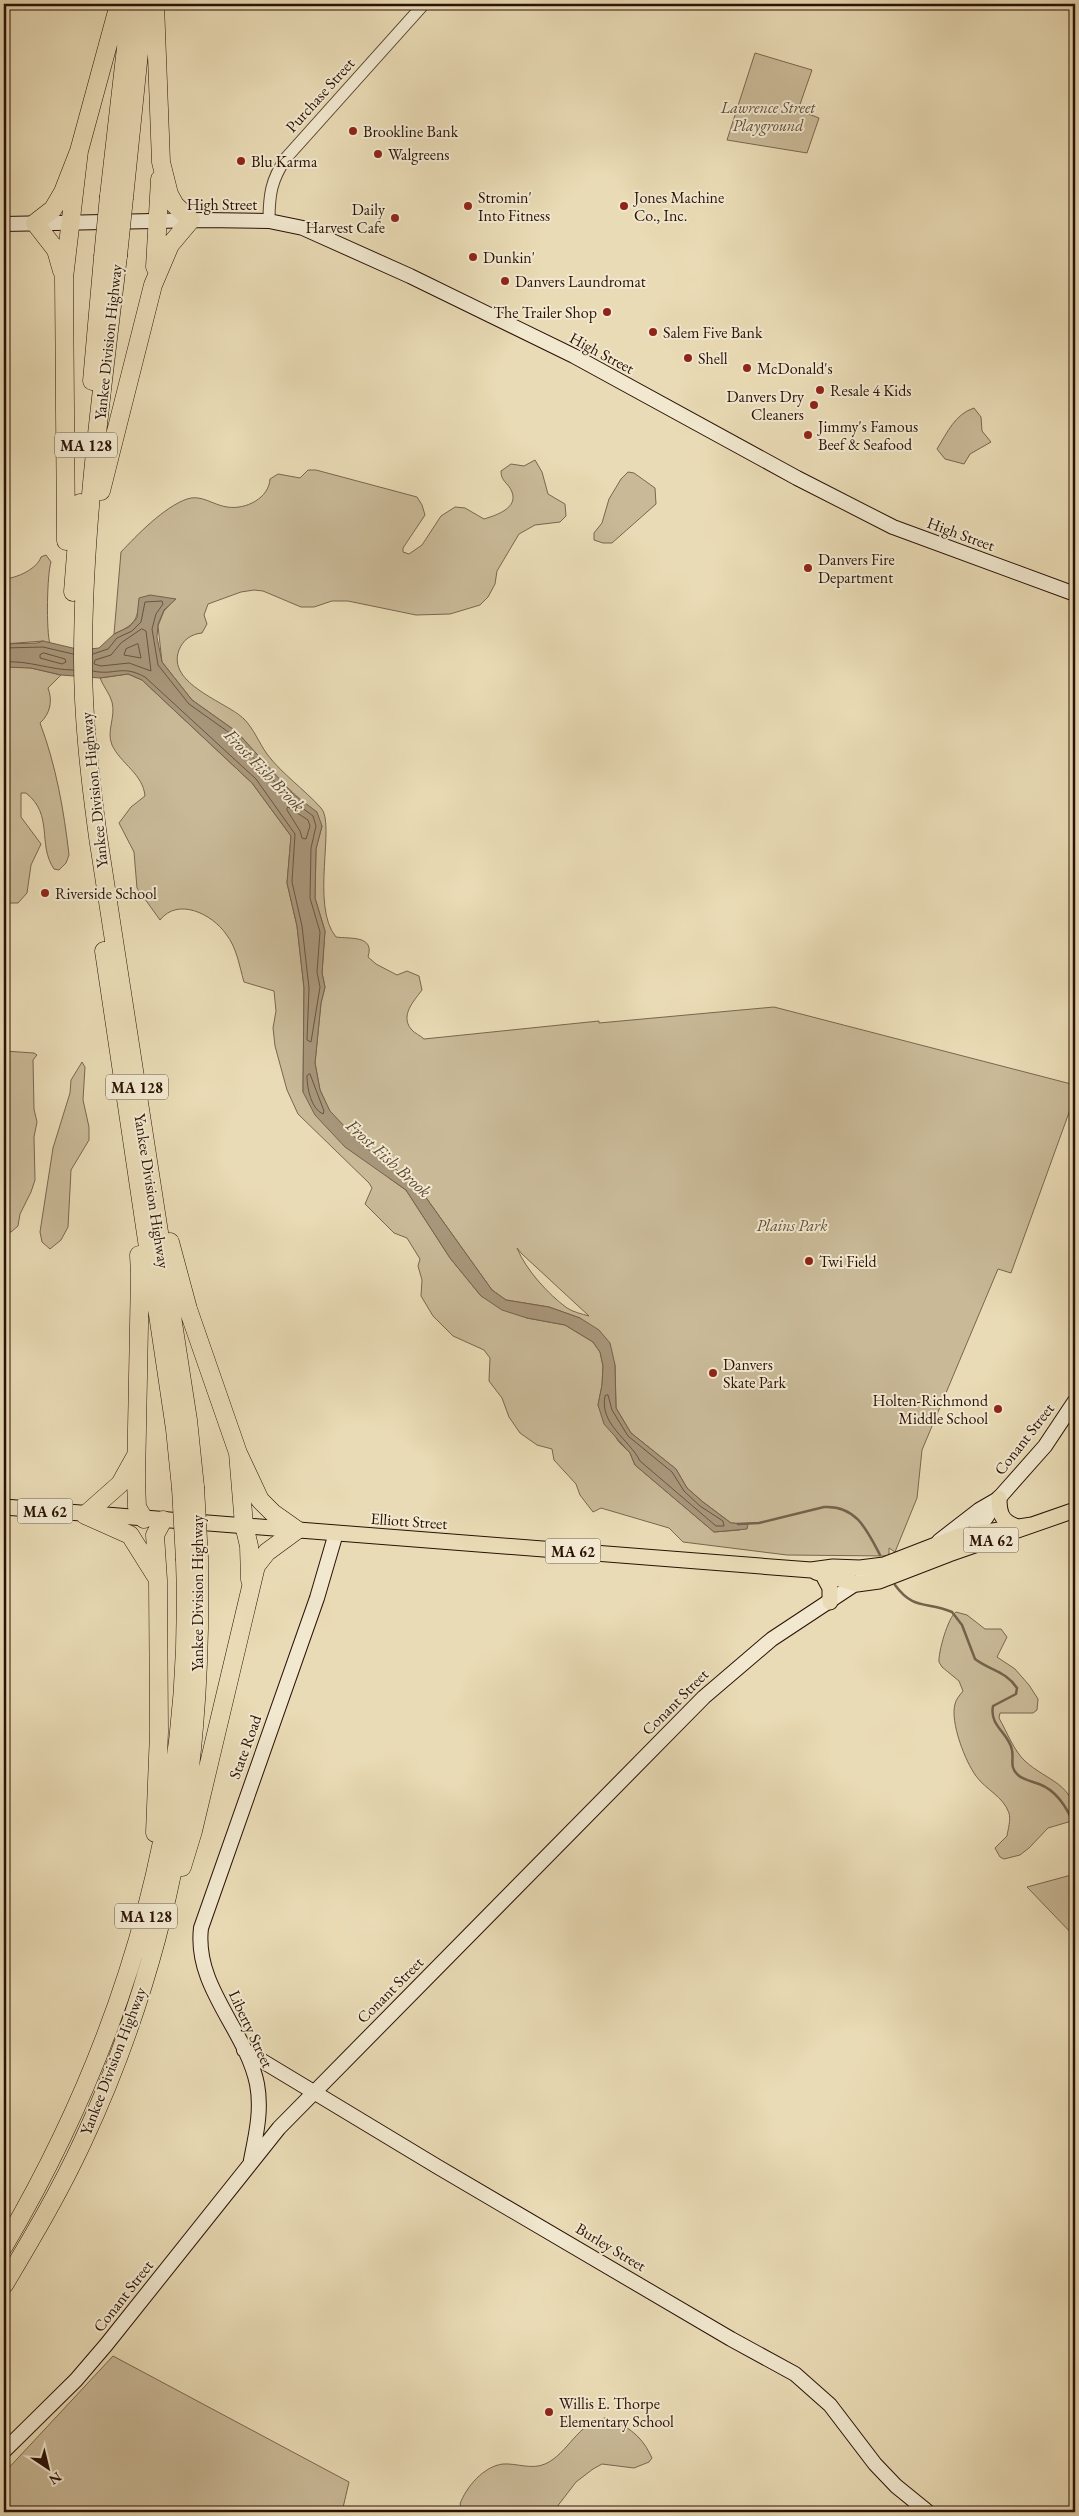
<svg xmlns="http://www.w3.org/2000/svg" width="1079" height="2516" viewBox="0 0 1079 2516" font-family="'EB Garamond',serif">
  <rect width="100%" height="100%" fill="#e9dbb5"/>
  <filter id="stains"><feTurbulence type="fractalNoise" baseFrequency=".004" numOctaves="4"/><feColorMatrix values="0 0 0 0 .2 0 0 0 0 .09 0 0 0 0 .02 0 0 0 .5 -.17"/></filter>
  <radialGradient id="worn" r=".72"><stop offset=".6" stop-color="#630" stop-opacity="0"/><stop offset="1" stop-color="#630" stop-opacity=".3"/></radialGradient>
  <path fill="#c9b997" stroke="#7a654e" fill-rule="evenodd" d="M755,53L812,70L798,110L819,118L807,153L727,140Z
    M974,408L981,417L982,431L991,442L970,454L964,464L945,459L937,449C947,433 955,414 974,408Z
    M535,460L542,472L548,494L565,504L566,516L560,522L535,525L519,534L497,571L495,584L488,597L480,605L450,614L416,615L348,601H332L314,607H301L263,591L254,590L241,592L208,604L204,615L207,624L202,633C191,634 183,640 179,650C166,684 227,702 244,719C254,729 259,743 267,754C281,773 305,790 321,808C336,823 310,906 336,937C350,939 375,935 368,957L376,964L397,975L407,971L419,976L422,990C414,1001 400,1015 411,1029C415,1034 420,1035 424,1039L599,1021V1023L774,1007L1075,1085V1096L1011,1273L998,1269L922,1450L917,1498L895,1552L889,1548V1556L787,1555L683,1542L669,1528L601,1508L593,1512L580,1495L576,1484L554,1460L552,1449L537,1445L520,1433L509,1417L502,1398L489,1381L490,1358L484,1350L453,1336L433,1316L421,1296L422,1280L418,1266L420,1259L407,1238L394,1233L365,1204L372,1188L369,1183L298,1114L287,1090L275,1046L273,1028L276,1011L274,991L244,982C239,965 237,948 226,934C212,914 178,897 160,920L137,888L134,852L119,823L131,807L145,796C143,774 121,764 112,745C106,731 116,717 112,702C110,694 103,686 100,678L128,674L142,680L252,783L291,836L287,883L297,926L304,988L303,1092L389,1178L406,1190L450,1258L481,1296L527,1318L565,1325L593,1342L600,1352L603,1366L602,1385L598,1405L618,1441L630,1453L635,1465L714,1532L740,1530L745,1524L731,1523L703,1502L687,1488L676,1469L631,1433L616,1408L615,1365L580,1318L549,1307L506,1300L492,1290L422,1192L386,1161L363,1146L330,1112L320,1090L315,1063L321,1003L325,987L322,973L325,931L315,898L316,849L322,826L304,803L274,775L237,732L192,700L162,662L158,626L164,611L175,599L139,604C137,623 131,626 114,634L121,552C137,535 164,507 187,499C201,494 213,505 227,507C246,510 269,498 270,479L278,474L300,478L308,470H316L417,497L422,505L425,515L403,548V552L409,554L422,545L441,516L455,507L465,508L484,519C497,515 518,508 512,492C508,482 501,482 501,471L511,464L524,466ZM517,1248L522,1254L589,1316C582,1314 573,1312 567,1308C548,1294 526,1270 517,1248Z
    M628,472L634,473L655,488L656,504L612,543H603L594,540V533L602,523L609,499L621,479Z
    M46,555L51,562C47,574 46,631 50,644L43,641L4,644V579C17,578 37,569 41,557Z
    M6,666L31,668L61,675L48,688C53,701 50,714 40,723C56,765 64,811 69,855L66,863L59,870L54,869C37,844 54,815 26,793H21V817L41,844L31,865L27,893L18,903H4V667Z
    M4,1051L34,1053L37,1055L33,1060L34,1109L37,1122L34,1137L35,1180L31,1192L20,1214L18,1226L11,1232L4,1233C1,1215 9,1188 4,1172Z
    M82,1062L85,1067L83,1100L89,1127V1140L71,1170L68,1227L61,1240L50,1249L42,1242L40,1232L53,1148L70,1093L71,1080Z
    M956,1612L967,1615L985,1629H1001L1007,1637L997,1657L1015,1669L1029,1685L1038,1699L1037,1710L1033,1713H1000L999,1718C1007,1732 1014,1751 1025,1761C1048,1782 1075,1783 1075,1820L1048,1828L1029,1848L1020,1855L1004,1859L1000,1857L995,1848L1007,1836C1008,1829 1011,1820 1009,1813C1003,1796 986,1790 976,1776C965,1761 950,1722 955,1704C956,1699 960,1695 963,1691L959,1681L942,1667L939,1662C938,1653 948,1617 956,1612Z
    M1075,1874V1937L1027,1887Z
    M113,2356L349,2482L342,2512H4V2473Z
    M605,2418C625,2424 641,2435 650,2454L652,2458L649,2462L634,2468L602,2464L593,2469L576,2482L553,2512H463L460,2504C466,2487 484,2466 503,2464C516,2463 532,2470 545,2464C568,2454 578,2422 605,2418Z"/>
  <path fill="#a8967a" stroke="#76614c" d="M150,595L176,599L164,610L158,624L157,637L162,662L192,700L237,732L293,794L317,812L322,826L316,849L315,898L325,931L322,973L325,987L321,1003L315,1063L320,1090L330,1111L363,1146L386,1161L422,1192L492,1290L506,1300L549,1307L580,1318L599,1330L610,1343L615,1365L616,1408L631,1433L676,1469L687,1488L703,1502L731,1523L748,1524L747,1529L714,1532L635,1465L630,1453L604,1424L598,1405L602,1385L603,1366L600,1352L593,1342L565,1325L527,1318L502,1310L481,1296L450,1258L406,1190L345,1147L315,1115L303,1092L304,988L297,926L287,883L291,836L252,783L142,680L128,674L100,678L61,675L31,668L4,667V644L37,643L43,641L81,650L99,648L114,634L129,627L137,618L139,598Z"/>
  <g fill="none" stroke-linecap="round" stroke-linejoin="round">
    <path stroke="#695440" stroke-width="1" d="M142,629L146,631L151,671L129,663L101,666L94,664L95,660L111,655L121,643Z
      M138,644L141,658L124,655L126,649Z
      M4,648L43,647L73,654
      M44,653L65,659L66,662L62,664L40,658V655Z
      M93,654L108,649L117,638L132,631L141,622L145,602L162,601L163,604L156,614L152,629L158,665L189,704L234,736L289,798L313,816L316,826L311,848L310,898L320,932L317,972L320,987L311,1042L307,1040L309,988L302,926L292,882L295,834L256,779L145,677C121,664 115,676 93,671
      M4,662C28,660 50,670 73,670
      M288,807L308,820L310,826L306,839L302,838L300,831L287,810Z
      M310,1074L324,1111L323,1114C311,1109 307,1088 307,1076Z
      M608,1395L612,1410L628,1436L672,1472L684,1491L700,1506L723,1521L724,1526H716L640,1461C629,1439 599,1424 605,1396Z"/>
    <path stroke="#76614c" stroke-width="2.5" d="M738,1524L759,1523L824,1507C856,1505 867,1530 880,1555
      M895,1585C914,1611 927,1601 952,1612L962,1625L975,1659C989,1670 1006,1671 1017,1688L1016,1694L993,1706C989,1726 1009,1733 1012,1750C1014,1760 1009,1767 1018,1775C1023,1780 1032,1781 1039,1784C1058,1791 1068,1809 1075,1827"/>
    <g stroke="#5a4432" stroke-width="13">
      <path id="tertiary" d="M269,221C269,195 271,180 286,158L424,4"/>
    </g>
    <g stroke="#2a1106" stroke-width="16">
      <path id="secondary" d="M4,224L204,220L269,221L303,228L410,276L574,356L797,478L893,527L1075,594
        M969,1538L986,1518L999,1498L1045,1446L1075,1401
        M939,1541L979,1510L998,1499
        M244,2050L438,2167L731,2339L795,2374L830,2405L875,2464L896,2486L928,2512
        M251,2160C256,2135 262,2110 257,2084C246,2030 194,1987 201,1928L317,1598L336,1533
        M4,2451L76,2380L106,2345L279,2128L704,1697L772,1639L884,1565"/>
    </g>
    <g stroke="#2a1106" stroke-width="17">
      <path id="primary" d="M999,1498C999,1512 1001,1521 1015,1526
        M4,1507L811,1570L833,1567L860,1568L884,1565L959,1536L1032,1525
        M816,1572L857,1584L879,1581L949,1554L1075,1510
        M823,1575L830,1588V1602"/>
    </g>
    <g stroke="#2a1106" stroke-width="19">
      <path id="motorway" d="M109,196L131,4
        M124,198L144,4
        M118,256C102,390 83,525 83,659C83,719 90,778 98,837L188,1420L195,1487
        M155,267L160,179
        M62,271L56,250L35,223L53,209L63,192L79,151L119,4
        M92,381L103,257
        M101,491L153,285L170,245L191,220L175,205L169,194L161,162L155,4
        M66,541L64,278L79,151
        M73,592L80,503
        M104,951L175,1429L181,1488
        M170,1242L188,1309L238,1453L244,1525L249,1546L250,1580
        M139,1255L140,1274L136,1480L137,1507L144,1519
        M135,1457L120,1484L85,1515L130,1535L157,1578
        M155,1833L159,1732L158,1580L155,1535L163,1520
        M182,1867L193,1831L256,1566L267,1552L297,1530L273,1513L260,1500L238,1453
        M4,2246C128,2035 194,1805 185,1560
        M4,2285C32,2238 60,2191 83,2141C142,2015 183,1865 194,1727C199,1670 200,1615 199,1558"/>
    </g>
    <use href="#tertiary" stroke="#f1e8cf" stroke-width="11"/>
    <use href="#secondary" stroke="#f1e8cf" stroke-width="14"/>
    <use href="#primary" stroke="#e9dbb5" stroke-width="15"/>
    <use href="#motorway" stroke="#e9dbb5" stroke-width="18"/>
    <g stroke="#2a1106" stroke-width="19" stroke-linecap="butt">
      <path id="motorway-bridge" d="M118,256L124,198
        M103,257L109,196
        M195,1487L199,1558
        M181,1488L185,1560"/>
    </g>
    <use href="#motorway-bridge" stroke="#e9dbb5" stroke-width="18"/>
  </g>
  <g fill="#8f2418" stroke="#f1e8cf" stroke-width="2">
    <circle cx="353" cy="131" r="5"/>
    <circle cx="378" cy="154" r="5"/>
    <circle cx="241" cy="161" r="5"/>
    <circle cx="468" cy="206" r="5"/>
    <circle cx="624" cy="206" r="5"/>
    <circle cx="395" cy="218" r="5"/>
    <circle cx="473" cy="257" r="5"/>
    <circle cx="505" cy="281" r="5"/>
    <circle cx="607" cy="312" r="5"/>
    <circle cx="653" cy="332" r="5"/>
    <circle cx="688" cy="358" r="5"/>
    <circle cx="747" cy="368" r="5"/>
    <circle cx="820" cy="390" r="5"/>
    <circle cx="814" cy="405" r="5"/>
    <circle cx="808" cy="435" r="5"/>
    <circle cx="808" cy="568" r="5"/>
    <circle cx="45" cy="893" r="5"/>
    <circle cx="809" cy="1261" r="5"/>
    <circle cx="713" cy="1373" r="5"/>
    <circle cx="998" cy="1409" r="5"/>
    <circle cx="549" cy="2412" r="5"/>
  </g>
  <g text-anchor="middle" dominant-baseline="central" stroke-width="4" stroke-linejoin="round" paint-order="stroke">
    <g fill="#f1e8cf" stroke="#665242" stroke-width="1">
      <rect x="55" y="432.5" width="62" height="25" rx="4"/>
      <rect x="106" y="1074.5" width="62" height="25" rx="4"/>
      <rect x="17.5" y="1498.5" width="55" height="25" rx="4"/>
      <rect x="963.5" y="1527.5" width="55" height="25" rx="4"/>
      <rect x="545.5" y="1538.5" width="55" height="25" rx="4"/>
      <rect x="115" y="1903.5" width="62" height="25" rx="4"/>
    </g>
    <g font-size="15" font-weight="bold" fill="#2a1106">
      <text x="86" y="445">MA 128</text>
      <text x="137" y="1087">MA 128</text>
      <text x="45" y="1511">MA 62</text>
      <text x="991" y="1540">MA 62</text>
      <text x="573" y="1551">MA 62</text>
      <text x="146" y="1916">MA 128</text>
    </g>
    <g font-size="16" fill="#2a1106" stroke="#f1e8cf">
      <text transform="translate(320 95) rotate(-48)">Purchase Street</text>
      <text x="222" y="204">High Street</text>
      <text transform="translate(108 342) rotate(-84)">Yankee Division Highway</text>
      <text transform="translate(602 353) rotate(28)">High Street</text>
      <text transform="translate(961 534) rotate(20)">High Street</text>
      <text transform="translate(94 790) rotate(-96)">Yankee Division Highway</text>
      <text transform="translate(152 1191) rotate(81)">Yankee Division Highway</text>
      <text transform="translate(1024 1439) rotate(-52)">Conant Street</text>
      <text transform="translate(409 1521) rotate(4)">Elliott Street</text>
      <text transform="translate(197 1593) rotate(-90)">Yankee Division Highway</text>
      <text transform="translate(675 1702) rotate(-45)">Conant Street</text>
      <text transform="translate(245 1747) rotate(-70)">State Road</text>
      <text transform="translate(390 1990) rotate(-45)">Conant Street</text>
      <text transform="translate(251 2029) rotate(65)">Liberty Street</text>
      <text transform="translate(113 2061) rotate(-69)">Yankee Division Highway</text>
      <text transform="translate(611 2247) rotate(31)">Burley Street</text>
      <text transform="translate(123 2296) rotate(-52)">Conant Street</text>
    </g>
    <g font-size="16" font-style="italic" fill="#624c39" stroke="#f1e8cf">
      <text x="768" y="107">Lawrence Street<tspan x="768" dy="18">Playground</tspan></text>
      <text x="792" y="1225">Plains Park</text>
    </g>
    <g font-size="16" fill="#2a1106" stroke="#f1e8cf" text-anchor="start">
      <text x="363" y="131">Brookline Bank</text>
      <text x="388" y="154">Walgreens</text>
      <text x="251" y="161">Blu Karma</text>
      <text x="478" y="197">Stromin'<tspan x="478" dy="18">Into Fitness</tspan></text>
      <text x="634" y="197">Jones Machine<tspan x="634" dy="18">Co., Inc.</tspan></text>
      <text x="385" y="209" text-anchor="end">Daily<tspan x="385" dy="18">Harvest Cafe</tspan></text>
      <text x="483" y="257">Dunkin'</text>
      <text x="515" y="281">Danvers Laundromat</text>
      <text x="597" y="312" text-anchor="end">The Trailer Shop</text>
      <text x="663" y="332">Salem Five Bank</text>
      <text x="698" y="358">Shell</text>
      <text x="757" y="368">McDonald's</text>
      <text x="830" y="390">Resale 4 Kids</text>
      <text x="804" y="396" text-anchor="end">Danvers Dry<tspan x="804" dy="18">Cleaners</tspan></text>
      <text x="818" y="426">Jimmy's Famous<tspan x="818" dy="18">Beef &amp; Seafood</tspan></text>
      <text x="818" y="559">Danvers Fire<tspan x="818" dy="18">Department</tspan></text>
      <text x="55" y="893">Riverside School</text>
      <text x="819" y="1261">Twi Field</text>
      <text x="723" y="1364">Danvers<tspan x="723" dy="18">Skate Park</tspan></text>
      <text x="988" y="1400" text-anchor="end">Holten-Richmond<tspan x="988" dy="18">Middle School</tspan></text>
      <text x="559" y="2403">Willis E. Thorpe<tspan x="559" dy="18">Elementary School</tspan></text>
    </g>
    <g font-size="18" font-style="italic" fill="#5c4634" stroke="#f1e8cf">
      <text transform="translate(265 770) rotate(46)">Frost Fish Brook</text>
      <text transform="translate(389 1158) rotate(42)">Frost Fish Brook</text>
    </g>
  </g>
  <rect width="1079" height="2516" fill="none" stroke="#e9dbb5" stroke-width="20"/>
  <rect x="5" y="5" width="1069" height="2506" fill="none" stroke="#2a1106" stroke-width="2.5"/>
  <rect x="10" y="10" width="1059" height="2496" fill="none" stroke="#2a1106"/>
  <g transform="translate(48 2468) rotate(145)" stroke="#f1e8cf" stroke-width="4" paint-order="stroke">
  <path d="M0-4L9 19L0 12L-9 19Z" fill="#2a1106"/>
  <text y="-8" font-size="14" font-weight="bold" text-anchor="middle" fill="#2a1106">N</text>
  </g>
  <rect width="100%" height="100%" filter="url(#stains)"/>
  <rect width="100%" height="100%" fill="url(#worn)"/>
</svg>
